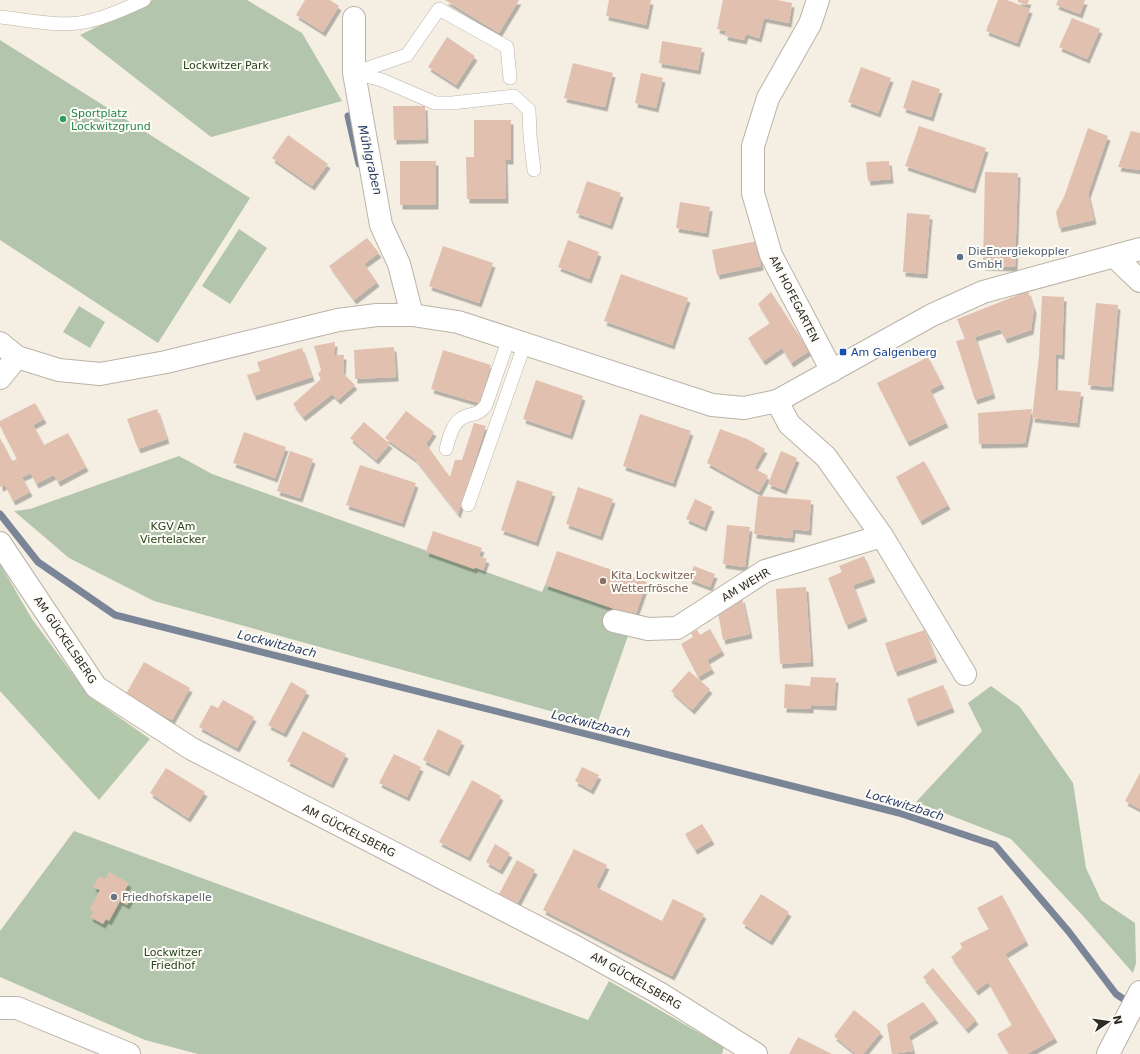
<svg xmlns="http://www.w3.org/2000/svg" width="1140" height="1054" viewBox="0 0 1140 1054" font-family="'DejaVu Sans',sans-serif">
  <defs>
    <filter id="shadow"><feDropShadow dx="2.5" dy="4.5" stdDeviation="0" flood-color="#0004"/></filter>
  </defs>
  <rect width="100%" height="100%" fill="#f5eee2"/>
  <path fill="#b3c5ac" d="M153,0H247L302,33L342,101L211,137L80,35Z
    M0,40L250,198L158,343L0,240Z
    M239,229L267,248L230,304L202,286Z
    M79,306L105,322L90,348L63,332Z
    M179,456L212,474L542,592L545,585L635,616L597,724L154,601L69,558L14,511L30,509Z
    M991,686L1020,707L1073,783L1086,868L1101,900L1135,923L1136,963L1133,973L1084,917L1011,839L916,802L982,731L968,703Z
    M74,831L588,1020L609,981L724,1047L722,1054H198L145,1040L0,977V931Z"/>
  <path fill="#b3c8ab" d="M0,564L32,619L89,696L150,739L99,800L0,691Z"/>
  <g fill="none" stroke-linecap="round" stroke-linejoin="round">
    <path stroke="#7a8597" stroke-width="7" d="M348,116L359,164
      M0,514L38,562L115,615L899,813L995,845L1069,932L1116,994L1131,1004"/>
  </g>
  <path fill="#e2c0af" filter="url(#shadow)" d="M305,0H330L339,6L323,32L296,15Z
    M445,0H519L499,33Z
    M609,0H651L646,25L606,16Z
    M723,0H777L792,3L789,23L764,18L759,38L746,34L744,40L725,36L726,31L717,29Z
    M998,0H1007L1030,9L1017,43L986,31Z
    M1018,0H1029L1027,5L1018,2Z
    M1058,0H1085L1080,14L1056,5Z
    M1072,18L1100,29L1087,59L1059,47Z
    M447,37L475,56L456,85L428,67Z
    M662,41L702,48L698,70L659,63Z
    M573,63L613,73L605,107L564,98Z
    M861,67L891,78L878,113L848,102Z
    M641,73L663,78L656,108L635,103Z
    M912,80L940,89L931,117L903,108Z
    M393,106H425L426,139L394,140Z
    M474,120H511V160H505L506,199H467L466,157H474Z
    M919,126L986,148L973,189L905,166Z
    M1088,128L1108,136L1088,194L1094,220L1059,228L1056,212L1064,197Z
    M1131,131L1140,133V170L1118,167Z
    M288,135L328,164L312,186L272,158Z
    M400,161H436V205H400Z
    M889,161L891,179L868,181L866,162Z
    M985,172L1018,173L1015,267L983,266Z
    M587,181L621,193L610,225L576,213Z
    M680,202L710,207L706,233L676,228Z
    M907,213L930,215L925,274L903,272Z
    M367,238L379,253L364,264L377,282L354,300L329,266Z
    M568,240L599,252L589,279L558,267Z
    M757,241L761,266L717,275L712,250Z
    M443,246L493,263L479,303L429,286Z
    M621,274L688,298L672,345L604,321Z
    M1028,291L1034,309L1031,330L1005,339L1000,329L975,337L993,394L975,400L956,341L965,339L957,319Z
    M771,292L809,351L791,363L782,348L763,361L748,338L770,323L758,304Z
    M1042,296L1064,297L1062,355L1056,354L1055,390L1081,392L1077,423L1032,418L1039,356Z
    M1096,303L1118,305L1111,387L1088,385Z
    M335,342L334,355H344L343,373L355,385L338,400L332,394L303,417L293,404L321,379L318,374L321,370L314,346Z
    M394,347L396,377L355,379L354,350Z
    M302,348L312,377L254,396L247,375L260,371L257,362Z
    M443,350L491,365L479,403L431,389Z
    M928,357L942,384L930,390L946,423L907,442L877,383Z
    M536,380L583,396L570,435L523,419Z
    M35,403L44,419L33,425L44,445L68,433L86,467L58,482L54,475L36,484L31,473L22,477L30,492L13,501L5,485L1,487L0,486V438L12,461L17,459L0,426V421Z
    M157,409L167,439L138,449L127,419Z
    M1032,409L1025,443L979,444L978,413Z
    M406,411L434,432L426,444L450,477L455,460H462L474,423L486,426L458,514L415,459L385,438Z
    M640,414L691,431L673,483L623,466Z
    M364,422L390,444L376,460L350,438Z
    M720,429L747,439L765,449L754,468L768,476L759,492L707,463Z
    M244,432L286,447L275,478L233,463Z
    M290,451L313,459L300,498L277,491Z
    M781,451L797,458L784,490L768,484Z
    M924,461L948,505L920,521L896,477Z
    M360,465L416,483L402,523L346,505Z
    M517,480L553,492L536,542L501,530Z
    M578,487L613,499L600,536L566,524Z
    M758,496L811,500L809,531L793,529L792,538L754,534Z
    M695,499L712,507L704,527L686,519Z
    M727,525L750,527L745,567L723,564Z
    M433,531L482,548L479,556L487,559L483,570L476,567L474,569L426,552Z
    M557,551L647,582L635,616L545,585Z
    M864,556L873,578L853,585L865,617L846,625L828,578L842,572L839,566Z
    M694,566L715,574L710,587L689,579Z
    M806,587L811,662L780,664L776,589Z
    M742,598L750,634L723,640L718,613Z
    M710,629L722,651L707,660L712,669L698,677L681,644L693,637L691,633L697,630L700,635Z
    M925,630L935,658L895,672L885,643Z
    M144,662L190,688L172,720L126,694Z
    M689,671L710,689L692,710L671,691Z
    M811,677L836,678L834,706L811,705V709L784,708L785,684L810,686Z
    M291,682L307,691L284,733L268,725Z
    M943,685L952,708L915,722L907,699Z
    M223,700L254,717L237,748L199,727L211,705L218,708Z
    M438,729L462,741L447,772L423,760Z
    M303,731L346,754L331,784L287,761Z
    M394,754L421,767L407,797L379,783Z
    M582,767L599,775L591,790L575,781Z
    M166,768L205,792L188,818L150,793Z
    M1140,773V809L1125,801Z
    M472,780L501,796L468,857L439,842Z
    M702,824L712,840L695,850L685,834Z
    M495,844L510,853L500,870L486,862Z
    M574,849L607,865L596,887L662,921L673,899L704,914L672,976L543,910Z
    M517,860L535,870L516,906L498,896Z
    M109,872L129,883L125,890L133,894L127,905L120,901L109,921L106,919L103,924L90,917L93,912L89,910L100,890L93,887L99,876L105,879Z
    M761,894L789,912L770,941L742,923Z
    M1002,895L1026,941L1005,954L1055,1038L1027,1054H1009L997,1034L1012,1025L988,982L976,991L951,957L962,948L960,943L989,929L977,908Z
    M933,968L976,1020L966,1029L923,977Z
    M923,1002L936,1019L909,1036L913,1051L892,1054L887,1024Z
    M854,1010L881,1032L863,1054H856L834,1036Z
    M798,1037L832,1054H789Z"/>
  <g fill="none" stroke-linecap="round" stroke-linejoin="round">
    <g stroke="#bab3a8" stroke-width="14">
      <path id="lane" d="M0,17C29,20 61,28 89,21C108,17 126,8 144,0
        M354,73L382,80L435,103H452L514,96L529,110L530,136L534,170
        M354,73L407,55L439,9L507,47L510,78
        M446,449C449,439 452,423 462,418C473,412 477,417 486,405L509,338
        M468,505L525,343"/>
    </g>
    <g stroke="#bab3a8" stroke-width="24">
      <path id="street" d="M818,0L810,24L768,98L753,146V193L771,255L832,371
        M354,18V73L381,225L399,264L412,315
        M0,378L17,357
        M777,401L789,424L826,457L882,536L965,674
        M0,543L96,687L192,749L576,947L659,993L756,1054
        M614,621L648,629L677,628L765,571L882,536"/>
    </g>
    <g stroke="#bab3a8" stroke-width="24">
      <path id="secondary" d="M1114,256L1140,281
        M0,343L17,357L59,370L100,374L166,362L338,320L377,315H412L458,322L712,405L744,408L777,401L932,315L983,292L1140,249
        M0,1008H17L129,1054
        M1108,1054L1140,992"/>
    </g>
    <use href="#lane" stroke="#fff" stroke-width="13"/>
    <use href="#street" stroke="#fff" stroke-width="22"/>
    <use href="#secondary" stroke="#fff" stroke-width="22"/>
  </g>
  <circle fill="#2e9e5b" stroke="#fefcf7" stroke-width="1.5" cx="63" cy="119" r="4"/>
  <circle fill="#5c6f8a" stroke="#fefcf7" stroke-width="1.5" cx="960" cy="257" r="4"/>
  <rect fill="#1a4fb4" stroke="#fefcf7" stroke-width="1.5" x="839" y="348" width="8" height="8" rx="2"/>
  <circle fill="#8d6e63" stroke="#fefcf7" stroke-width="1.5" cx="603" cy="581" r="4"/>
  <circle fill="#6b7280" stroke="#fefcf7" stroke-width="1.5" cx="114" cy="897" r="4"/>
  <g text-anchor="middle" dominant-baseline="central" stroke-width="4" stroke-linejoin="round" paint-order="stroke">
    <g font-size="11" fill="#264319" stroke="#fefcf7">
      <text x="226" y="65">Lockwitzer Park</text>
      <text x="173" y="526">KGV Am<tspan x="173" dy="13">Viertelacker</tspan></text>
      <text x="173" y="952">Lockwitzer<tspan x="173" dy="13">Friedhof</tspan></text>
    </g>
    <g font-size="11" fill="#27864d" stroke="#fefcf7" text-anchor="start">
      <text x="71" y="113">Sportplatz<tspan x="71" dy="13">Lockwitzgrund</tspan></text>
    </g>
    <g font-size="11" fill="#4e5e75" stroke="#fefcf7" text-anchor="start">
      <text x="968" y="251">DieEnergiekoppler<tspan x="968" dy="13">GmbH</tspan></text>
    </g>
    <g font-size="11" fill="#2d2b26" stroke="#fefcf7">
      <text transform="translate(794 299) rotate(63)">AM HOFEGARTEN</text>
      <text transform="translate(746 585) rotate(-31)">AM WEHR</text>
      <text transform="translate(65 640) rotate(56)">AM GÜCKELSBERG</text>
      <text transform="translate(349 831) rotate(27)">AM GÜCKELSBERG</text>
      <text transform="translate(636 981) rotate(30)">AM GÜCKELSBERG</text>
    </g>
    <g font-size="11" fill="#164399" stroke="#fefcf7" text-anchor="start">
      <text x="851" y="352">Am Galgenberg</text>
    </g>
    <g font-size="11" fill="#785e54" stroke="#fefcf7" text-anchor="start">
      <text x="611" y="575">Kita Lockwitzer<tspan x="611" dy="13">Wetterfrösche</tspan></text>
    </g>
    <g font-size="11" fill="#5b616d" stroke="#fefcf7" text-anchor="start">
      <text x="122" y="897">Friedhofskapelle</text>
    </g>
    <g font-size="12" font-style="italic" fill="#283e67" stroke="#fefcf7">
      <text transform="translate(370 160) rotate(77)">Mühlgraben</text>
      <text transform="translate(277 644) rotate(14)">Lockwitzbach</text>
      <text transform="translate(591 724) rotate(14)">Lockwitzbach</text>
      <text transform="translate(905 805) rotate(17)">Lockwitzbach</text>
    </g>
  </g>
  <g transform="translate(1108 1022) rotate(77)" stroke="#fefcf7" stroke-width="3" paint-order="stroke">
  <path d="M0-3L7 15L0 10L-7 15Z" fill="#2d2b26"/>
  <text y="-6" font-size="11" font-weight="bold" text-anchor="middle" fill="#2d2b26">N</text>
  </g>
</svg>
